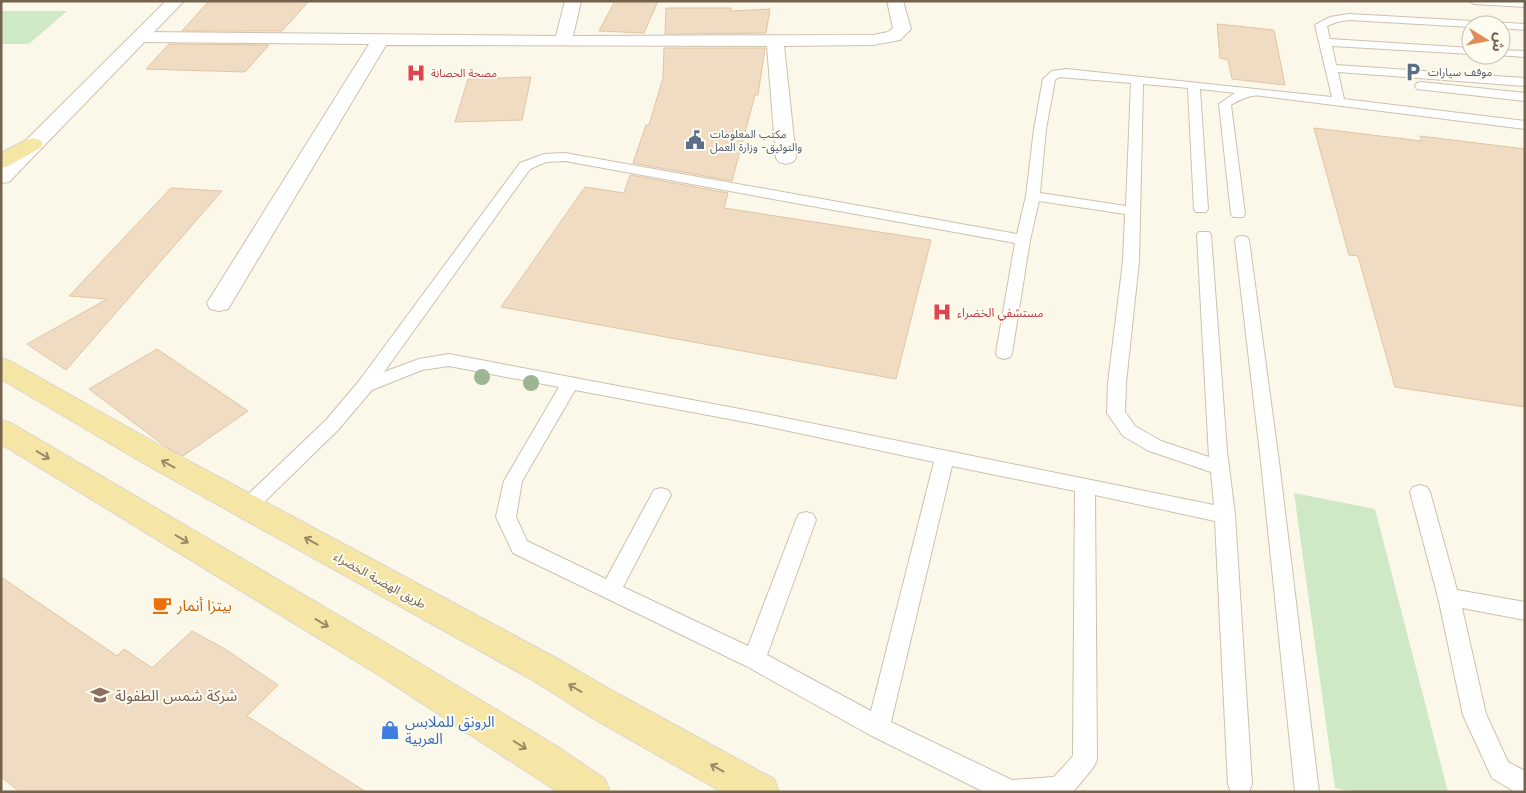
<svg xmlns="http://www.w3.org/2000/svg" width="1526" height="793" viewBox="0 0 1526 793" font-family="Inter,'Noto Sans Arabic',sans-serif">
  <rect width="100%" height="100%" fill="#fbf7e9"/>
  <path fill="#cfe9c7" d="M1,11H67L29,44H1Z
    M1294,493L1375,509L1448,792H1354L1335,788Z"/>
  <path fill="#efdcc2" stroke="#e1c5a3" d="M209,1H309L282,31H182Z
    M615,1H658L644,33L599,31Z
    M666,8H731V11L770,9L766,33L665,34Z
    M1217,24L1274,30L1285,85L1232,79L1228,60L1220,58Z
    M169,44L269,45L245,72L146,69Z
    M664,48H765L758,95H755L732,181L633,163L646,125H649L663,78Z
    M531,77L522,120L455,122L468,79Z
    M1314,128L1422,141L1420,136L1525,149V407L1395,387L1358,256L1349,255Z
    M630,175L728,193L724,208L931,240L896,379L501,307L585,187L624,193Z
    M171,188L222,191L66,370L27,344L107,299L69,296Z
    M157,349L248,411L183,456L166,447L89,389Z
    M1,577L117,656L124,649L152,668L192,631L225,649L278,685L247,716L366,792H20L1,777Z"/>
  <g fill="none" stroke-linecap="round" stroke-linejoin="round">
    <g stroke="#cdc1af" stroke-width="2">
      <path id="lane" d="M1469,1H1525V7L1474,4Z
        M1349,14L1525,24V30L1501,28V25H1471V27L1349,20L1337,22L1327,26L1330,39L1471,48V54L1332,46L1336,65L1525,78V86L1338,72L1344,99L1525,121V129L1262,96C1251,94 1241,99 1231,105L1245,214L1243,217H1233L1231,214L1219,104L1235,93L1200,89L1208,209L1206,212H1196L1194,209L1188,88L1143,84L1139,261L1126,383L1125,412L1135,426L1161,441L1209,457L1197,235L1199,232H1209L1211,235L1227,451L1235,515L1252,784L1249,792H1231L1228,784L1215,521L1095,495L1097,760L1093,768L1073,792H984L870,735L746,666L513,553L496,517L504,481L559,387L449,366L422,370L372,390L338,430L254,512L247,515L240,512L237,507L240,502L326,420L359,381L520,163L544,154L565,153L1017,234L1026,196L1034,129L1043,79L1052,71L1066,69L1332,97L1315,25L1330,17ZM1059,77L1131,83L1126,206L1040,193L1046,129L1055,80ZM565,161L1015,243L996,353L998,357L1004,359L1010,357L1012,353L1030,240L1039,201L1125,214L1123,261L1108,383L1107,413L1123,436L1149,451L1211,472L1214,505L761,413L449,354L419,359L384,372L530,169L546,162ZM575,390L761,425L934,462L871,711L767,655L816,520L813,514L806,512L799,514L796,520L748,646L623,587L671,495L668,490L661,488L654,490L606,579L527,541L516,517L522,481ZM952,466L1075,491L1073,756L1054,777L1012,780L891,722Z
        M1501,50L1525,51V57L1497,55H1501Z
        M1421,82L1525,93V101L1417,89L1415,86L1417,83Z
        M1242,236L1247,237L1249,240L1279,462L1319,792H1295L1261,462L1235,240L1237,237Z
        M1420,485L1427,487L1430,492L1457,590L1525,602V620L1462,608L1486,714L1508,762L1525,771V792H1515L1492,778L1463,715L1438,597L1410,492L1413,487Z"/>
    </g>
    <g stroke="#cdc1af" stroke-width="2">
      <path id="street" d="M565,1H581L573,36L873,35L888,32L893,28L887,1H903L911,29L900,40L873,45L784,46L796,158L793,162L786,164L779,162L776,158L767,46L386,45L228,309L219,311L210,309L207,303L369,44L141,42L135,41L132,37L135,33L141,32L556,36Z"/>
    </g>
    <g stroke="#d0c2ac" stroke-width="2">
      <path id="secondary" d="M166,1H184L9,182L1,183V165Z"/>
    </g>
    <g stroke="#dbd6d1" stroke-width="2">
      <path id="primary" d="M33,138L40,140L43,144L40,148L8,166L1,168V153L26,140Z
        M1,358L10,361L163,447L558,659L620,695L774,779L779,792H722L594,719L534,681L143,463L1,379Z
        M1,420L11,423L401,652L558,747L605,779L610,792H558L377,674L1,444Z"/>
    </g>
    <use href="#lane" fill="#fff" fill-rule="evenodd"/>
    <use href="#street" fill="#fff" fill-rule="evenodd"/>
    <use href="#secondary" fill="#fff" fill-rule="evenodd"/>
    <use href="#primary" fill="#f6e6a5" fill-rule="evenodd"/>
  </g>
  <g fill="#9db591">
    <circle cx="482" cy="377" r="8"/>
    <circle cx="531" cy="383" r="8"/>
  </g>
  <defs><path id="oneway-shaft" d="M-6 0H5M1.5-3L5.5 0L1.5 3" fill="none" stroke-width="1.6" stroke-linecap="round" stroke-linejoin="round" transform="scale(1.25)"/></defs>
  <g stroke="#9c8a67">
    <use href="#oneway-shaft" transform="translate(43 455) rotate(31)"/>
    <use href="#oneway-shaft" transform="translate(168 464) rotate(-151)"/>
    <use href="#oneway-shaft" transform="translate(182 539) rotate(31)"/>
    <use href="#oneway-shaft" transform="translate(311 541) rotate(-151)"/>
    <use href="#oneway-shaft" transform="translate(322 623) rotate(31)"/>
    <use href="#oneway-shaft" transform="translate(575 688) rotate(-149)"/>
    <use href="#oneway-shaft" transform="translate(520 745) rotate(32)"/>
    <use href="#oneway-shaft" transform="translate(717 768) rotate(-151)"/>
  </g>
  <defs>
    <g id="parking-bare" transform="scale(1.5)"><path d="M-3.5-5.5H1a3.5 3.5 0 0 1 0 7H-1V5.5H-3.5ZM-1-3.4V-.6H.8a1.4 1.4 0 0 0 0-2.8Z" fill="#5c6f8a" stroke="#fefbef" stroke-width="2.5" paint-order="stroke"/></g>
    <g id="hospital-bare" transform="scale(1.5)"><path d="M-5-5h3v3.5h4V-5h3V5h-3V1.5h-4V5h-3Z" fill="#e0444e" stroke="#fefbef" stroke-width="2.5" paint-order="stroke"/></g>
    <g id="civic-bare" transform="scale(1.5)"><path d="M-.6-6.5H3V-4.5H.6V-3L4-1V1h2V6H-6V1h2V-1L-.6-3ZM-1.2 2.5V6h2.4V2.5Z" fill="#5c6f8a" stroke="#fefbef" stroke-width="2.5" paint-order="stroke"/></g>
    <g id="cafe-bare" transform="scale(1.5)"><path d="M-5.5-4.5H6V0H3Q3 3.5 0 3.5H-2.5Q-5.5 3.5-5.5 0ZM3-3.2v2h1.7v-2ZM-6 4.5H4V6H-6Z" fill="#e8710a" stroke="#fefbef" stroke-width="2.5" paint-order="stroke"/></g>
    <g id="school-bare" transform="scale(1.5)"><path d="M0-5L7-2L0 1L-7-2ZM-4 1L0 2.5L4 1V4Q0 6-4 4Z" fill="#8d6e63" stroke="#fefbef" stroke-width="2.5" paint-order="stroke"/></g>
    <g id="shop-bare" transform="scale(1.5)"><path d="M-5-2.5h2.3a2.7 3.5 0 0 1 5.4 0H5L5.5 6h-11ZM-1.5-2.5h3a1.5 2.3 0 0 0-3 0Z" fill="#3f7fe0" stroke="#fefbef" stroke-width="2.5" paint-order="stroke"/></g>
  </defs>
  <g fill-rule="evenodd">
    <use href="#parking-bare" x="1413" y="72"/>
    <use href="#hospital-bare" x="416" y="73"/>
    <use href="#civic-bare" x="695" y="140"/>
    <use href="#hospital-bare" x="942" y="312"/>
    <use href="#cafe-bare" x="162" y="605"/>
    <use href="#school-bare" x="100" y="695"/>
    <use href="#shop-bare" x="390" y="730"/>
  </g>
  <g text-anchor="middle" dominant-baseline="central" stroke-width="4" stroke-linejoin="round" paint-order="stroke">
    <g font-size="11" fill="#4e5e75" stroke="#fefbef" text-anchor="start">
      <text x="1428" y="72">موقف سيارات</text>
      <text x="710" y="134">مكتب المعلومات<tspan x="710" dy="13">والتوثيق- وزارة العمل</tspan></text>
    </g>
    <g font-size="11" fill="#be3a42" stroke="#fefbef" text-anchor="start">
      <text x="431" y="73">مصحة الحصانة</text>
    </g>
    <g font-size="12" fill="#be3a42" stroke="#fefbef" text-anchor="start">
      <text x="957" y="312">مستشفي الخضراء</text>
    </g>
    <g font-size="12" fill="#75624d" stroke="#fefbef">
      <text transform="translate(380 580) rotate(29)">طريق الهضبة الخضراء</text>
    </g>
    <g font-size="15" fill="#c56008" stroke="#fefbef" text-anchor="start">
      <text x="177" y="605">بيتزا أنمار</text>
    </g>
    <g font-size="15" fill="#785e54" stroke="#fefbef" text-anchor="start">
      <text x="115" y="695">شركة شمس الطفولة</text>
    </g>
    <g font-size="15" fill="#366cbe" stroke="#fefbef" text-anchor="start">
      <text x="405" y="721">الرونق للملابس<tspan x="405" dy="17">العربية</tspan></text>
    </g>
  </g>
  <rect width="1526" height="793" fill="none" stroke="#75624d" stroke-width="5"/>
  <g transform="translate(1486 40) rotate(100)"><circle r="24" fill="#fefbef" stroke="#c7beae"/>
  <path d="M0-4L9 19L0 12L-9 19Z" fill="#de8b55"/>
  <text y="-8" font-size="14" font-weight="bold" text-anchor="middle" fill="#75624d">ش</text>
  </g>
</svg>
